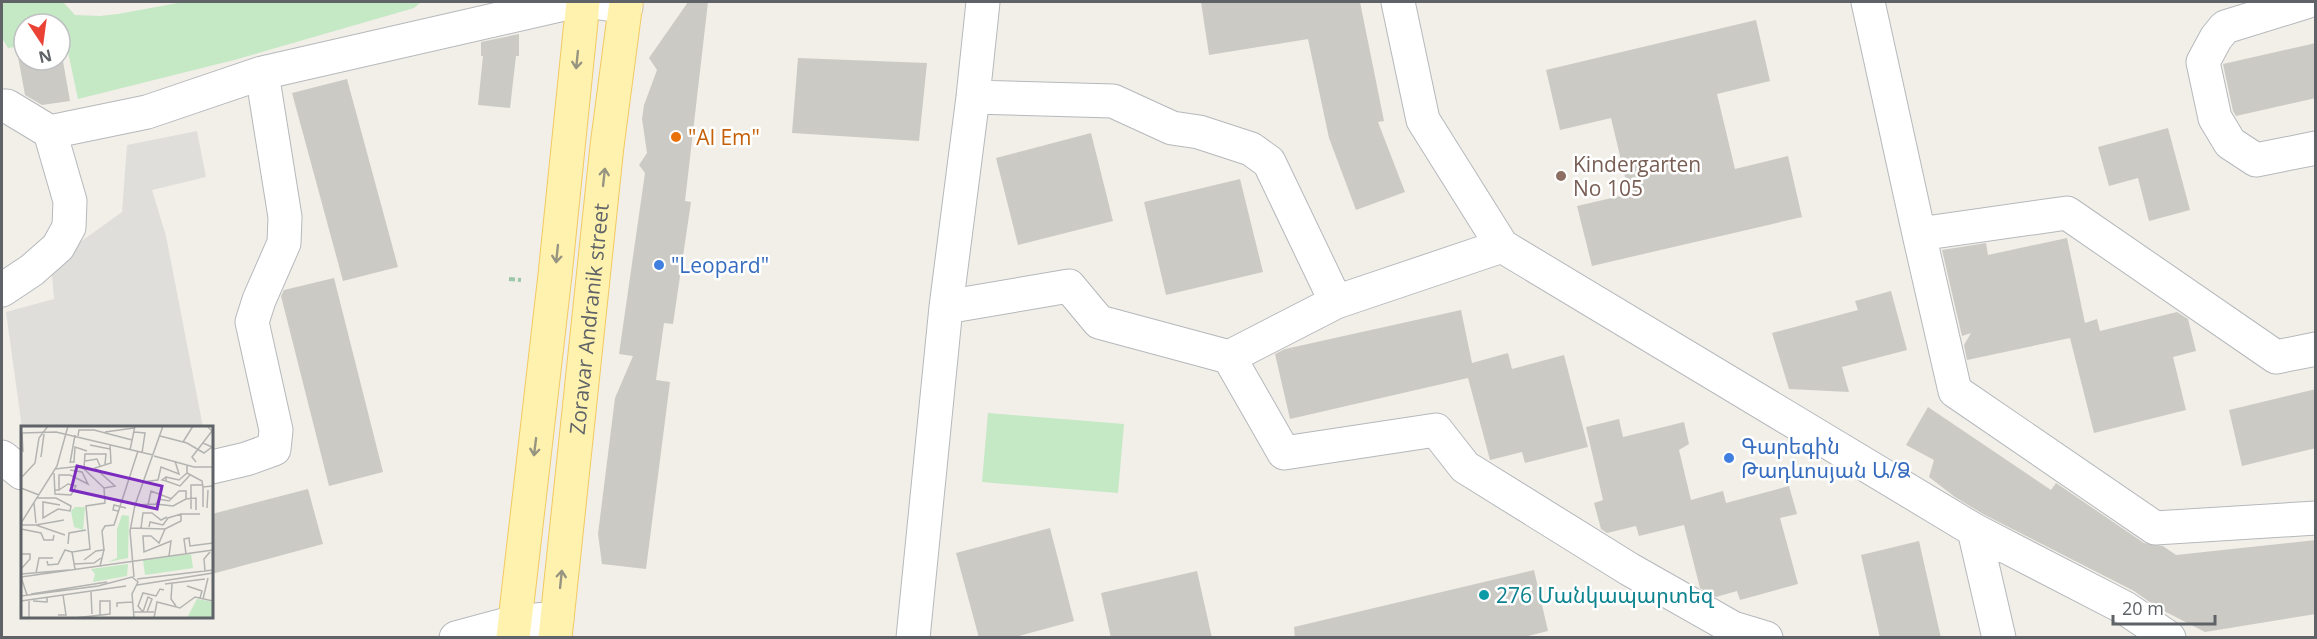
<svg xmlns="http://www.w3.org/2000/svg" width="2317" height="639" viewBox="0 0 2317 639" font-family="'Open Sans','Noto Sans Armenian',sans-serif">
  <rect width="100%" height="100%" fill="#f1efe8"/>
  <path fill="#e0deda" d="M197,131L206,177L152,190L166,236L203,427L22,428L6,312L54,299L51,263L122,212L127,145Z"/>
  <path fill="#c5e8c5" d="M2,2H63L75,15L100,16L118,14L183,2H421L414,8L234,60L78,99L65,38L60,39V24H24V46L8,48L2,38Z
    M988,413L1124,424L1118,493L982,482Z"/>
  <path fill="#cccac5" d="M688,2H708L685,201L691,202L673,324L664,323L656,380L670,382L646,569L602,564L598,534L615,398L633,356L619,354L645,173L639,165L647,153L642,119L644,105L657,70L649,58Z
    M1201,2H1360L1384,121L1378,122L1405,192L1356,210L1329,138L1308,39L1209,55Z
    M1756,20L1770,81L1717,94L1735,169L1788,156L1802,217L1592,266L1577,206L1629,194L1611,118L1560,130L1546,70Z
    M519,34V56H516L510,108L478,105L483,56H481V42Z
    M2316,43V98L2236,116L2233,111L2223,64Z
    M60,44L70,101L42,105L25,95L17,51L24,50V60H60Z
    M798,58L927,63L919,141L792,133Z
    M347,79L398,267L343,281L292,93Z
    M2168,128L2190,210L2149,221L2138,178L2109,186L2098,147Z
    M1091,133L1113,221L1018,245L996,158Z
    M1240,179L1263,272L1166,295L1144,202Z
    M2067,238L2085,323L2097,319L2100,331L2177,312L2188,319L2196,351L2173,357L2186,410L2094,433L2070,338L1967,360L1964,345L1971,333L1962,336L1942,250L1986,243L1988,255Z
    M334,278L383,472L329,486L281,296L284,290Z
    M1891,291L1907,350L1842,367L1849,392L1789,389L1772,333L1858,310L1855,301Z
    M1461,310L1472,363L1508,353L1512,369L1564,355L1588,447L1525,463L1522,452L1490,460L1468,378L1290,419L1275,354L1285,349Z
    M2316,389V448L2242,466L2229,410Z
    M1928,407L2051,490L2056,483L2144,543L2163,546L2176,555L2316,540V614L2205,632L2158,608L2134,591L1983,514L1955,497L1929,477L1934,460L1906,445Z
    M1619,419L1623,437L1684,422L1689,444L1679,450L1691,500L1723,491L1726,503L1789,486L1797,514L1780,518L1798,584L1740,600L1737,591L1716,597L1700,588L1684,525L1639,536L1636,526L1607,533L1601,529L1594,503L1603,500L1586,427Z
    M308,489L323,544L212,574V514Z
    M1050,528L1074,621L1011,638H979L956,553Z
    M1919,541L1941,638H1880L1861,555Z
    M1534,570L1548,631L1520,638H1295L1294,627Z
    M1197,571L1212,638H1111L1101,593Z"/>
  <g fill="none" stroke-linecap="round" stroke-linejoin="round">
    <g stroke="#b5b8bc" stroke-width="35">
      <path id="minor" d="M594,2L626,7
        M1398,2L1423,120L1502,246L1336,302L1229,357L1284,453L1436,430L1465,467L1629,569L1733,628L1766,638
        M1868,2L1919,234
        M2306,2L2225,27L2216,38L2203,62L2215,118L2230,143L2256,160L2316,148
        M973,97L1113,101L1172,128L1199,132L1251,149L1269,162L1336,302
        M2,106H7L50,132
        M1502,246L1974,530L2125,608L2169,638
        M2,290L32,270L58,247L69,227L70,201L50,132L147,112L262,73L573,2
        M946,307L1069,286L1099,322L1229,357
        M2316,349L2276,357L2067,213L1919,234L1955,391L2155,528L2316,518
        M2,457L22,473
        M212,467L246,459L274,449L276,430L252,322L259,300L284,243L285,217L262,73
        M1974,530L1999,638
        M456,638L515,622L557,618
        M913,638L946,307L973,97L983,2"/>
    </g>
    <g stroke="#f2c960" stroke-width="35">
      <g id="major">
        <path d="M513,638L555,275L583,2"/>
        <path id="s1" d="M555,638L607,146L626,2"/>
      </g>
    </g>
    <path stroke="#9cc7a9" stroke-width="4" stroke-dasharray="6 3" stroke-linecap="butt" d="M509,279L521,280"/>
    <use href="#minor" stroke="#fff" stroke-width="33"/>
    <use href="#major" stroke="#fff2af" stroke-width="33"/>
  </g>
  <defs><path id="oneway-shaft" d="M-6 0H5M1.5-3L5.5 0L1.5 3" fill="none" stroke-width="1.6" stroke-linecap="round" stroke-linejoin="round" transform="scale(1.5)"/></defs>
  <g stroke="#979581">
    <use href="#oneway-shaft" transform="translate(577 60) rotate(96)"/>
    <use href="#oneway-shaft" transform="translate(604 177) rotate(-84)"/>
    <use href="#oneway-shaft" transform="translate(557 254) rotate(96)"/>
    <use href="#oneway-shaft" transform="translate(535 447) rotate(97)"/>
    <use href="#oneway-shaft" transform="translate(561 579) rotate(-84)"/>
  </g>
  <circle fill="#e8710a" stroke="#fff" stroke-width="2" cx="676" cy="137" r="6"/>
  <circle fill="#8d6e63" stroke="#fff" stroke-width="2" cx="1561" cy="176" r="6"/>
  <g fill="#3f7fe0" stroke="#fff" stroke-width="2">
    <circle cx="659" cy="265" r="6"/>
    <circle cx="1729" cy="458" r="6"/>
  </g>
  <circle fill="#0f9aa8" stroke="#fff" stroke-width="2" cx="1484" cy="595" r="6"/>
  <g text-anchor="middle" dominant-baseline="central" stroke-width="5" stroke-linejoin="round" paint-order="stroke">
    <g font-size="21" fill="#c56008" stroke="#fff" text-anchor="start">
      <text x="688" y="137">"Al Em"</text>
    </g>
    <g font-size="21" fill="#785e54" stroke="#fff" text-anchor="start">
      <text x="1573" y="164">Kindergarten<tspan x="1573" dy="24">No 105</tspan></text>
    </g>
    <g font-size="21" fill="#366cbe" stroke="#fff" text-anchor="start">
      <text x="671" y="265">"Leopard"</text>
      <text x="1741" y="446">Գարեգին<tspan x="1741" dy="24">Թադևոսյան Ա/Ձ</tspan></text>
    </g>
    <g font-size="21" fill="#5f6368" stroke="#fff">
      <text stroke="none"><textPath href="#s1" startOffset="321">Zoravar Andranik street</textPath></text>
    </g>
    <g font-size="21" fill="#0d838f" stroke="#fff" text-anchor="start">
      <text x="1496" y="595">276 Մանկապարտեզ</text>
    </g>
  </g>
  <g transform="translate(21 426)">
    <rect width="192" height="192" fill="#f1efe8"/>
    <path d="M54,81H64L62,104L53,101L50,85ZM101,89L108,90L107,132L87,136L96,132V103ZM170,128L172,142L124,149L122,134ZM107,138L106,150L72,156L74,148L70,143ZM176,173L192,176V192H166Z" fill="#c5e8c5"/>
    <path fill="none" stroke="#b3b3b1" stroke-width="1.5" d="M84,6L113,2M113,6L124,7L121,27M0,7L35,6L132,29M1,7L2,26M57,10L58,4H73L111,14M139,10L166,17L183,27L191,21L182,17M162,16L172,0M69,19L89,23M109,24L114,0M133,30L173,41H192M20,31L23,8M64,35L76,33L79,40M49,36H53L54,21L66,25M175,36L171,31L191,5L186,0M49,37L54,9M166,40V47L181,55L182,61L192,60M63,42L64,28H85L84,38M34,43L60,40L83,62M33,47L34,68L50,69L55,60L47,58L38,64M145,51L141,54L145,55V51L158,54L166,47M0,52L14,37L18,12L27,0M145,55L159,60L169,49M121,56L137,54L140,41L158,48L154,35M0,62L18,69M33,64H38V49H49L67,58L61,46L49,44M16,72H35L50,80L49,85L37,83L22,92V76L39,79M165,73L175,72V84M13,77L15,97M115,79L135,78L138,73L148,75L158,65H165V73L152,80L135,78M127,79L130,65L151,73M182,81V61M186,82L187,64M170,83V59H182M97,85L92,84L93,79L105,82M160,88H179M0,97L36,40L47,0M0,99H15L44,109M15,99L43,94M110,102L144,103L160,95V88L147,92L142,99L129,96L128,101M120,102L122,87H131L140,94L146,91M0,103L20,107L23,114H32L33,109M144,103L138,117L130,110H122L123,126L150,115L148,130M47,118L48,107L65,104M83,124L81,105L84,100L93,99L117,25M0,128H9V133L0,143M165,128L163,113L168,112L169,120L192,117M63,134L75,125L83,124L79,140M26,135L27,139L37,138L44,124L51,126M53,138L73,137L80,132M54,143L51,126L69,123L65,80L84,77L83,62L94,60L74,42L90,37L89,19M184,145L183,133L189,126M15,147L18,132H32M0,148L48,144M0,151L192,124M0,151L6,169M113,151L109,105L114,79L142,0M116,153L192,144M144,158L184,153M151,158L150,173L155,180M116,159L192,147M166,160L181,165L179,172M70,166L71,188M10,168L86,156M0,170L77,160L111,151L117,156L111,168L113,192M8,173V192M182,173L187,152M0,175L105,160M12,175L26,176V171M96,181V177L111,176M112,186H133M122,186L117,180L122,167L135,170L139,163L143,164M122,186L127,171L131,173L126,186M37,189H45L42,169M53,192L89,188V175H79V189M133,192L136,176L159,182L174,171L192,175"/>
    <path fill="#7b2cbf" fill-opacity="0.15" stroke="#7b2cbf" stroke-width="3" d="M56,40L141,60L136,83L50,64Z"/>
    <rect width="192" height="192" fill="none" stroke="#5f6368" stroke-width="3"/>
  </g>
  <rect width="2317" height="639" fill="none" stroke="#5f6368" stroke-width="6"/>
  <g transform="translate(42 42) rotate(167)"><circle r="28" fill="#ffffff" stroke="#bfc1c3" stroke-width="1.5"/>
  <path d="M0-4.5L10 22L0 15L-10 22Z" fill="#ea4335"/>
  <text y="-9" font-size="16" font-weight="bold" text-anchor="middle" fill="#5f6368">N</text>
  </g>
  <path d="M2113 615v9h102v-9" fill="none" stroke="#5f6368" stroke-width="3"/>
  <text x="2122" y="615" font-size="18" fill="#5f6368" stroke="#ffffff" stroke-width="4.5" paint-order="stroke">20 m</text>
</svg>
